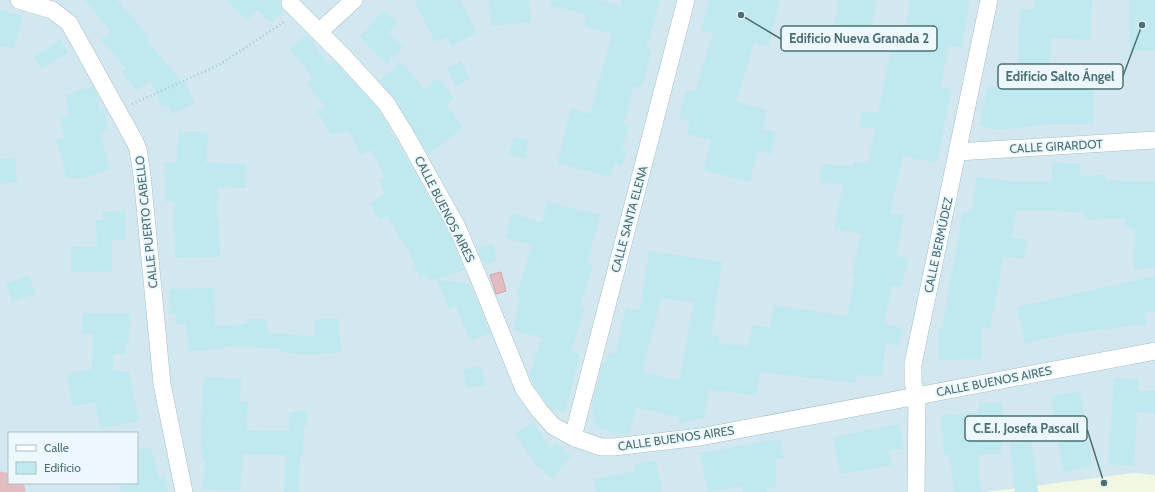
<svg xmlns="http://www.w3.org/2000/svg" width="1155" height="492" viewBox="0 0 1155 492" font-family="Cabin,sans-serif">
  <rect width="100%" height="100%" fill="#e6f4fb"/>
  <path fill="#d2e7ef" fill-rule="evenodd" d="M0,0H1155V492H0ZM9,433H137V483H9Z"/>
  <path fill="#f0f7e3" d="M1134,473L1155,475V492H986Z"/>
  <path fill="#e3bcc1" stroke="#d4a2a9" d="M501,272L506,291L496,294L490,275Z"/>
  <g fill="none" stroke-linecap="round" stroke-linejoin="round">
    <path stroke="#e3bcc1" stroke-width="33" d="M0,488L9,492"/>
  </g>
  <path fill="#bfe9ef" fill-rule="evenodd" d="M85,0H117L149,37L146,40L183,83L185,82L195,103L172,114L167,105L163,107L150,80L137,91L121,72L126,68L101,40L111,32Z
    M225,0H281L280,5L283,10L271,23L257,10L247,20Z
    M414,0H461L477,33L451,46L447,37L435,42Z
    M489,0H529L531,22L491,26Z
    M551,0H599L621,6L622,0H660L646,49L651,51L642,87L634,85L624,124L629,125L621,151L626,152L622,166L614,163L610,177L558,163L571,108L590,114L612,34L584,26L587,15L551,5Z
    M709,0H780L768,47L754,43L736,102L767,110L763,129L776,132L771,154L757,151L750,182L704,170L711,140L687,134L690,121L679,118L686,90L695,92L713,33L701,30Z
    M839,0H876L872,27L905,35L910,0H970L961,48L949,45L940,87L951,89L937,163L903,155L890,213L904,216L896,256L908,258L902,287L892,285L884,324L903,328L899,346L885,343L882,377L856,375V383L760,372L756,396L709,389L704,417L679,424V417L636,407L629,435L595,428L592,405L603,361L606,362L608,353L615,355L626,308L640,311L649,251L722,262L711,336L719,337L718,343L748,347L752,325L770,328L774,305L847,317L855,277H852L861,234L834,228L843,184L820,183L821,164L853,166L854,161L868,164L876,128L860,127L861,112H878L891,52L831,42ZM661,298L694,303L679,381L642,372Z
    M1035,0H1092L1090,40L1051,38L1049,70L1094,71L1093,124H1048L1000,130L979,126L988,85L998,87V64H1018L1020,9H1035Z
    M1129,0H1155V50L1130,51Z
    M0,10L23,16L14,49L0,46Z
    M384,10L398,23L388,33L403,47L387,64L359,37Z
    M307,35L329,65L334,61L378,109L448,231L465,270L429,280L428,276L420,278L410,254L387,216L380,220L370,203L386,193L379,180L385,176L371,150L361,155L348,130L331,135L317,111L325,107L307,83L313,78L289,48Z
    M60,40L68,52L42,69L34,57Z
    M461,61L470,79L456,86L447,68Z
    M401,62L424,89L437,78L449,90L448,91L454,98L446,105L463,128L428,154L394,98L379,81Z
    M93,87L97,93L100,110L104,109L108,131L100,132L110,170L79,178L67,179L57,140L64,138L60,117L69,115L66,95L73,94V91Z
    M179,131L208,133L206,163L246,164V188L218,187L217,221H219L220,257L175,258L174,202H166L164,162L176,163Z
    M514,137L529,141L525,158L509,154Z
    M15,158L17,182L0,184V159Z
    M1052,163L1080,164V176L1106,175V180L1155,182V268L1134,269L1135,229L1125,228V218L1085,220V212L1016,210L1011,237L1027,239L1024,259L1008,257L1007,262L1004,252L990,328L981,327L982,359L939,360L938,329H942L963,211L972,212L976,177L1010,181L1052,182Z
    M547,202L600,215L587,264L593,265L580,306L585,307L571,351L580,354L565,412L551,409L533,384L529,375L542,338L513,330L520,298H518V291L532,245L505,238L511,214L542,222Z
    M125,211V240H112V272H71V246L97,247L96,220H103L102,212Z
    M493,244L497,261L484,265L477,248Z
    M29,276L35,294L12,302L6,284Z
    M1155,276V312H1145L1146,324L1072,333L1025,343L1017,307Z
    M437,280L470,284L490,333L470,341L456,306L449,309Z
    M214,288L215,326L247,324V319H267V332L316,337L314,320L338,318L341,352L310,355L280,352V348L222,347L223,349L189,351L186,324H176V314H170L169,289Z
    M83,313L130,314L129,345H125L126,354L113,355V371L129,372L139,421L101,428L95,402L72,406L67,373L92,369L93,334H82Z
    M481,366L485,385L467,388L463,370Z
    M204,377L241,379L240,401L248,402L246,430L289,431V412L307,411V426H304L303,455H300L299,492H284L286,455L243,454L240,491L203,489L205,459H202L201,426Z
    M1114,378L1139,380L1138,391H1155V413L1137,412L1134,466L1108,464Z
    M1080,391L1092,466L1063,471L1051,396Z
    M979,403H1002L1001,454H977L981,492H954L949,455H944L941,416L979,412Z
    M533,422L550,448L555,443L571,456L552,479L536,465L515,434Z
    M899,424L903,449L889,451L892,465L840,474L833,437Z
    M781,439L783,458L776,459V488H767V492H743L742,486L708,492L700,455L695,454Z
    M1031,441L1038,492H1015L1010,444Z
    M151,447L158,477L164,475L168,492H120L119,487L139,482L137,473V450Z
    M656,460L662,492H596L593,479L636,471L635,464Z"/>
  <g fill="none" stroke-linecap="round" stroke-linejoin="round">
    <g stroke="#a5c0c4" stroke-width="18">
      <path id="street" d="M19,0L52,10L69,23L135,142L138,149L142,175L162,384L184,492
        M290,3L344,57L386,103L404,132L457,227L478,276L524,389L539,410L553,426L575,438L601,447H614L700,437L1155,351
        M319,32L354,0
        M957,152L1155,140
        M573,437L686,0
        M916,492L917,396L913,383V364L989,0"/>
    </g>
    <path stroke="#a2ced3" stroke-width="2.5" stroke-dasharray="1 3" stroke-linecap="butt" d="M132,104L219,65L284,22"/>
    <use href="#street" stroke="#fff" stroke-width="17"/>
  </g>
  <g text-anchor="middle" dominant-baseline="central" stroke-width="4" stroke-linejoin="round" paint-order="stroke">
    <g font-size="12" fill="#4c7072" stroke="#ecf8fe">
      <text transform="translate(1056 146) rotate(-3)">CALLE GIRARDOT</text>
      <text transform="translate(445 209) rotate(63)">CALLE BUENOS AIRES</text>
      <text transform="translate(629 219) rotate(-75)">CALLE SANTA ELENA</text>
      <text transform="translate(146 222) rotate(-96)">CALLE PUERTO CABELLO</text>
      <text transform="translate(938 245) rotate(-78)">CALLE BERMÚDEZ</text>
      <text transform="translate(994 381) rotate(-11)">CALLE BUENOS AIRES</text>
      <text transform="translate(676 438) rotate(-8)">CALLE BUENOS AIRES</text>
    </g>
  </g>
  <path fill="none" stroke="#4c7072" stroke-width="1.5" d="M741 15L781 39M1142 25L1123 76M1104 483L1087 429"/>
  <g fill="#4c7072" stroke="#ecf8fe" stroke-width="1.5">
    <circle cx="741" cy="15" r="4"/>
    <circle cx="1142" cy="25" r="4"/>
    <circle cx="1104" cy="483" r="4"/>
  </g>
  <g fill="#ecf8fe" stroke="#4c7072" stroke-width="1.5">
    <rect x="781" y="26" width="156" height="25" rx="4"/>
    <rect x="998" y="64" width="125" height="25" rx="4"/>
    <rect x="965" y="416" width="122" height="25" rx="4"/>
  </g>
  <g font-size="13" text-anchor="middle" font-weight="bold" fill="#4c7072">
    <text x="859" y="43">Edificio Nueva Granada 2</text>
    <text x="1060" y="81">Edificio Salto Ángel</text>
    <text x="1026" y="433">C.E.I. Josefa Pascall</text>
  </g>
  <rect x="8" y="432" width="130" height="52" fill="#ecf8fe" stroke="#acc2c6"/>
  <rect x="16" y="445" width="20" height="6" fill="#ffffff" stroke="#acc2c6"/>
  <text x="44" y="452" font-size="12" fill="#4c7072">Calle</text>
  <rect x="16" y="462" width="20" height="12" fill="#bfe9ef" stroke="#acc2c6"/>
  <text x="44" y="472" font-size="12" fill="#4c7072">Edificio</text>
</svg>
